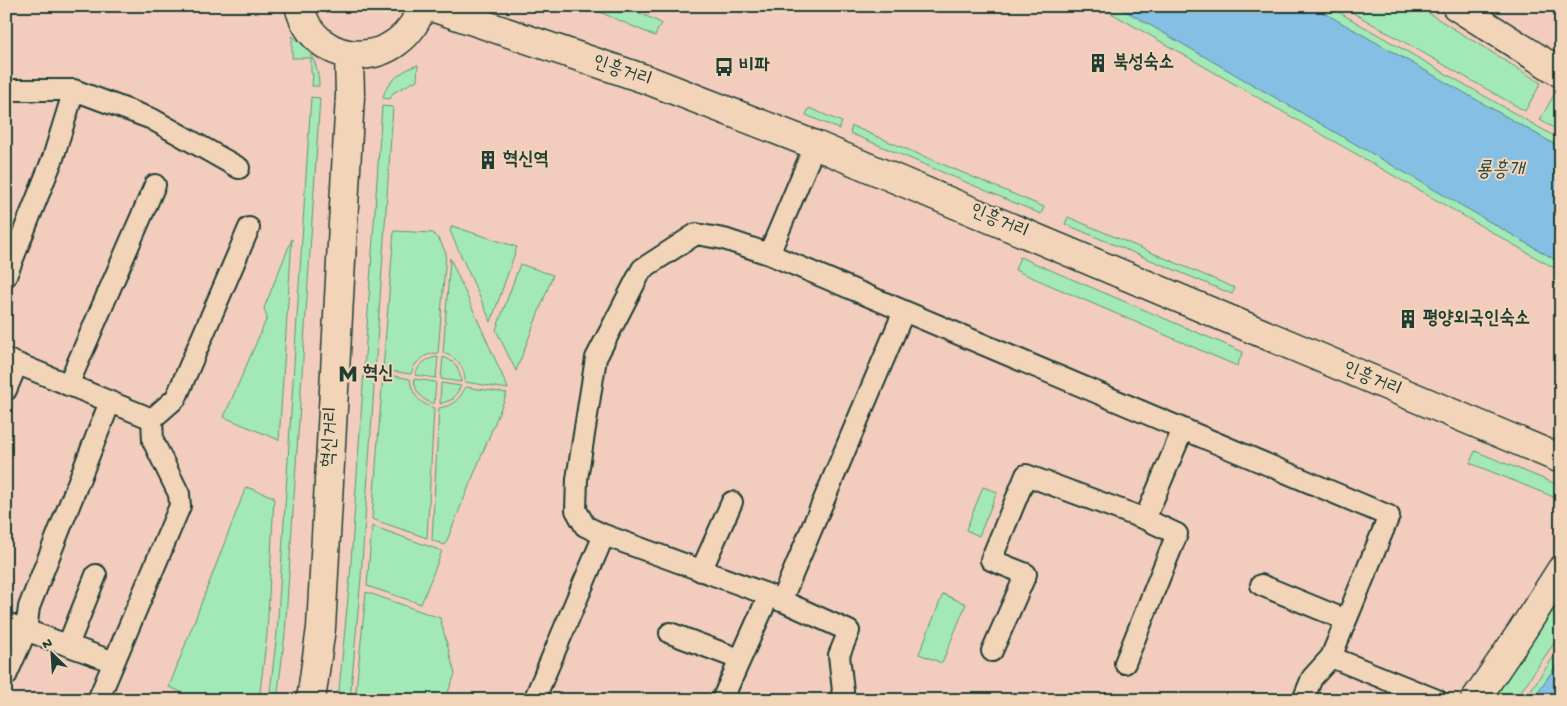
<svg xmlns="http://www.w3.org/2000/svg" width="1567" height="706" viewBox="0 0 1567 706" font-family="'Gochi Hand','Poor Story',sans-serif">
  <rect width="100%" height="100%" fill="#f2cdbe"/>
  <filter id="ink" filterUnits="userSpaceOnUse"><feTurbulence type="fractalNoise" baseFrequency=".02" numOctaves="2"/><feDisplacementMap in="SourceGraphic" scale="10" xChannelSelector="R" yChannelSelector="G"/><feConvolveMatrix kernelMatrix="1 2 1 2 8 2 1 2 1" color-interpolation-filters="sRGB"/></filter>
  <g filter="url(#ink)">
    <path fill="#a3e9b6" stroke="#619375" d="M586,6H625L661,23L655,36Z
      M1099,6H1117L1561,263V272Z
      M1312,6H1328L1561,140V148Z
      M1341,6H1417L1541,83L1525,111Z
      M292,36C310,48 319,65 319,86H312L313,74L311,73V58H292Z
      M418,65L417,80L393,93L390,99L383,98C385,83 404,69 418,65Z
      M1556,91L1561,94V132L1540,120Z
      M311,97L320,98L285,634L277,700H269L277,633Z
      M382,106L393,107L361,578L350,700H338L350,577Z
      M809,108L842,122L839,129L806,115Z
      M852,126L1044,207L1041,214L850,133Z
      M1068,217L1235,288L1232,294L1065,224Z
      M452,226L517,247L491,322L450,231Z
      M394,231L433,233L440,241L446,253L438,353C425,353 414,362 411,374L383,370Z
      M292,239L279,440L224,417L267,318L264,308Z
      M1020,257L1243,352L1237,366L1015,270Z
      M450,258L507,386L508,389L465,382C465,367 458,358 443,353Z
      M520,264L553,275L516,371L496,330Z
      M438,357L436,378L415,375C419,364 426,358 438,357Z
      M443,357C455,361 460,369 461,382L441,379Z
      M383,374L410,379C412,395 419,403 434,408L427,538L372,519Z
      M414,379L436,382L434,404C422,400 415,393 414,379Z
      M441,383L461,386L453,399L440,404Z
      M465,387L507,393L445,545L432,540L439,408C452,406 461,399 465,387Z
      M1475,451L1561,486V500L1470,463Z
      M246,487L274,497L267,634L259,700H201L169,687Z
      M983,487L997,492L979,536L966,530Z
      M372,526L442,551L421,604L367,586Z
      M366,592L440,618L455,674L445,700H355Z
      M943,594L966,604L942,663L919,654Z
      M1561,601V633L1515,700H1487L1551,607L1555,609Z
      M1561,646V659L1532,700H1524Z"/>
    <path fill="#85c0e4" stroke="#5c8c9e" d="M1117,6H1312L1561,148V263Z
      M1561,659V700H1532Z"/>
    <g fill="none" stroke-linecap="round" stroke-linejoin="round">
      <g stroke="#1f3d34" stroke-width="24">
        <path id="street" d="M6,90H74L152,119L239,168
          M769,254L815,145
          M6,276L53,158L74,90
          M6,359L152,419L153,441L179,494L180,506L98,700
          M68,385L155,185
          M6,390L17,364
          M152,419L176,398L249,228
          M1145,519L1183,429
          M604,535L769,595L849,631L839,655L843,691L840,700
          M701,571L732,502
          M1261,585L1346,620
          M781,601L904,311
          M6,623L114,662
          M670,633L739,659
          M68,645L96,575
          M992,651L1026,574L991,560L1026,475L1145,519L1177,534L1125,663
          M6,676L26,631L29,607L110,402
          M534,700L604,535L585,526L576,510L577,479L596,358L642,269L696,234L724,239L769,254L1389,516L1331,657L1437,700
          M722,700L769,595
          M1303,700L1312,678L1331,657"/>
      </g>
      <g stroke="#1f3d34" stroke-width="31">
        <path id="secondary" d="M429,6L648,80L815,145L1561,459
          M1456,6L1561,73
          M1475,700L1520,634L1561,570"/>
      </g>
      <g stroke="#1f3d34" stroke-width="31">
        <path id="primary" d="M299,6C316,72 402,70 422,6
          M311,700L321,628L350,96L349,54"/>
      </g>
      <use href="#street" stroke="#f2d5b9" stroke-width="20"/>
      <use href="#secondary" stroke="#f2d5b9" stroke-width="28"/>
      <use href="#primary" stroke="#f2d5b9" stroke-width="28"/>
    </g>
  </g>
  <defs>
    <g id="building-bare" transform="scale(1.5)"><path d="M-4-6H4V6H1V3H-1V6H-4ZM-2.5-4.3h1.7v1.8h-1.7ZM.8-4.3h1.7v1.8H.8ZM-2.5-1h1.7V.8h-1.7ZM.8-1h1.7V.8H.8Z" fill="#1f3d34" stroke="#f2d5b9" stroke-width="2.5" paint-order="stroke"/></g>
    <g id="bus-bare" transform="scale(1.5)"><path d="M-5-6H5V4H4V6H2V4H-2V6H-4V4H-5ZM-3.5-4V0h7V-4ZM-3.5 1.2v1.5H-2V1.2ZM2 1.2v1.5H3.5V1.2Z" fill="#1f3d34" stroke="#f2d5b9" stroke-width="2.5" paint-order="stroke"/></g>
    <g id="metro-bare" transform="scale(1.5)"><path d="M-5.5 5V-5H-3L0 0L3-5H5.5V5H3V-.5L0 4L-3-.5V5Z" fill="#1f3d34" stroke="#f2d5b9" stroke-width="2.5" paint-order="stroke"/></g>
  </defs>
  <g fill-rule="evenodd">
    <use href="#building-bare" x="1098" y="63"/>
    <use href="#bus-bare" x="724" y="67"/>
    <use href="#building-bare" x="488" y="160"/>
    <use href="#building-bare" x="1408" y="319"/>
    <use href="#metro-bare" x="348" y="374"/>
  </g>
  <g text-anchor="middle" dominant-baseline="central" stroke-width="4" stroke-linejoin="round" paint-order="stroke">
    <g font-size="19" font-weight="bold" fill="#1f3d34" stroke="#f2d5b9" text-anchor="start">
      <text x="1113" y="63">북성숙소</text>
      <text x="739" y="67">비파</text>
      <text x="503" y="160">혁신역</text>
      <text x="1423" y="319">평양외국인숙소</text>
      <text x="363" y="374">혁신</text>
    </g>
    <g font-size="19" fill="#1f3d34" stroke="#f2d5b9">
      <text transform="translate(622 72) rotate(19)">인흥거리</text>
      <text transform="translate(999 222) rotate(23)">인흥거리</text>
      <text transform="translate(1372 380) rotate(23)">인흥거리</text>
      <text transform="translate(331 437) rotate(-87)">혁신거리</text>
    </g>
    <g font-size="20" font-style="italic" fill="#294a46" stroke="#f2d5b9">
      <text x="1500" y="171">룡흥개</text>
    </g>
  </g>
  <rect width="1567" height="706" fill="none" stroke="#f2d5b9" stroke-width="25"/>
  <rect x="12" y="12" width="1542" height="681" fill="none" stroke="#1f3d34" stroke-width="2" filter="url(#ink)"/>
  <g transform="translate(52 654) rotate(335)" stroke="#f2d5b9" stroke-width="4" paint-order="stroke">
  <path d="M0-4L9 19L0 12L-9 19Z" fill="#1f3d34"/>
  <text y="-8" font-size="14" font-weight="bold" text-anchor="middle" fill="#1f3d34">N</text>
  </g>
</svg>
